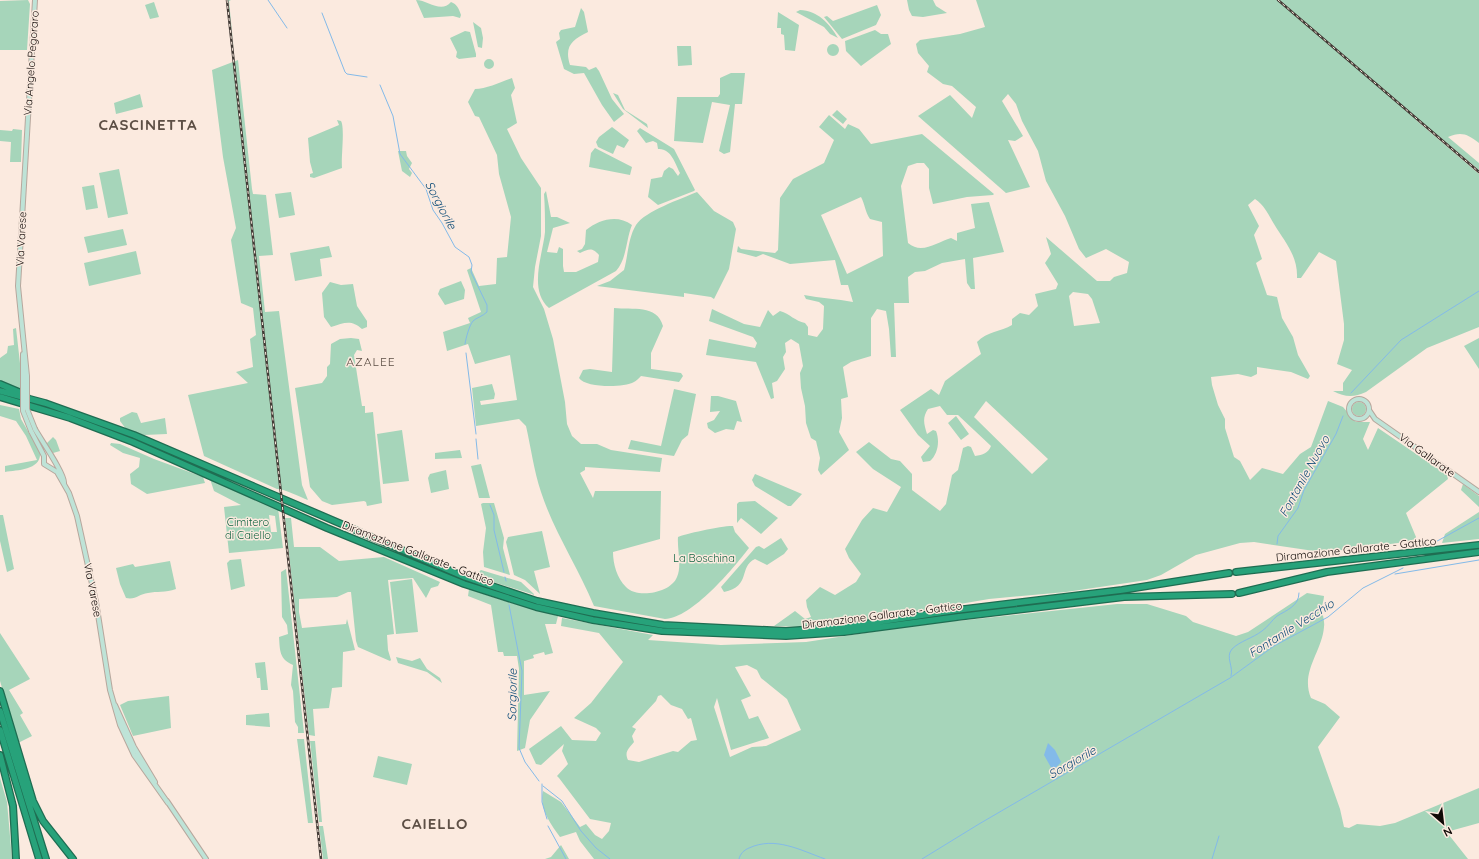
<svg xmlns="http://www.w3.org/2000/svg" width="1479" height="859" viewBox="0 0 1479 859" font-family="Quicksand,sans-serif">
  <rect width="100%" height="100%" fill="#fbeadf"/>
  <path fill="#a6d5ba" fill-rule="evenodd" d="M28,0L30,4L27,50H0V1Z
    M228,0H231L229,1L234,52Z
    M416,0C428,0 441,14 451,2C457,4 459,9 461,15L460,18L453,16L424,18Z
    M907,0H933L936,6L947,13L923,17L912,16L909,10Z
    M976,0H1479V143C1468,134 1461,131 1448,137L1479,163V170L1419,120H1416L1479,174V327L1427,348L1366,392C1353,398 1345,397 1333,391H1343V383L1352,370L1337,364L1344,340V324L1336,261L1319,252L1301,278H1297C1298,256 1285,242 1274,224C1268,214 1265,206 1255,199L1248,205L1259,226L1254,235L1262,259L1256,263L1267,295L1277,297L1282,318L1293,337L1298,355L1310,376L1308,379L1291,372L1257,367V374L1251,377L1238,374L1211,377L1212,385L1218,405L1225,419V428L1234,457L1240,461L1250,480L1262,468L1283,474L1300,454L1311,447L1328,401L1343,407L1356,422H1370L1363,439L1368,450L1378,428L1447,475L1448,479L1406,513L1416,537L1413,541L1345,550L1314,551L1254,542L1240,543L1196,555L1161,575L1147,580L1066,592L989,599L849,623L801,627L774,626L795,611L805,619L811,617L807,607L806,600L820,587L835,595L856,582L861,574L849,558L845,549L862,520L873,508L887,512L901,487L873,469L856,452L869,442L891,459L900,461L912,474V490L940,511L946,504L952,475L958,470L963,448L968,446L971,447L975,456C983,455 988,453 991,446L958,415H947L940,406L928,409C922,418 924,424 927,434L933,430L936,431C940,441 938,454 930,461L923,462L921,457L930,446L918,435L900,410L931,389L939,395L945,381L981,354L977,342C987,331 1001,332 1012,325V319L1020,313L1029,315L1038,306L1035,294L1056,289L1058,284L1045,263L1051,254L1046,237L1097,281H1110L1114,277L1127,273L1129,262L1106,249L1086,258L1079,249L1065,216L1046,181L1038,151L1022,121L1016,104L1008,94L1002,101L1023,136L1015,141L1008,140L1030,187L1006,193L918,116L950,95L972,118L976,107L952,86L943,84L927,72L929,66L918,53L916,44L920,40L960,34L985,27ZM1073,292L1088,294L1092,299L1100,323L1074,326L1069,296ZM986,401L1048,459L1032,474L974,417Z
    M154,2L159,17L150,19L145,5Z
    M877,5L881,15L876,25L842,39L824,17L827,16L833,21Z
    M581,8L584,12L588,32C572,40 564,46 570,65L586,67L589,70L596,67L599,71L612,99L624,114L614,122L602,105L584,73L574,74L564,69L556,42L560,39L559,33L561,30L575,27Z
    M800,10C817,10 830,24 838,38L830,34L824,27L796,12Z
    M778,12L799,25L795,51L785,50L784,35L781,34V28H777Z
    M473,22L481,28L483,38L482,48L478,47Z
    M875,30L881,34H888L891,44L861,66L846,51L845,41Z
    M465,31L470,32L476,54V57L459,59L456,57L457,52L450,38Z
    M827 50a6 6 0 1 1 12 0a6 6 0 1 1-12 0Z
    M677,46H691L692,65L678,66Z
    M484 64a5 5 0 1 1 10 0a5 5 0 1 1-10 0Z
    M238,60L252,189L253,194L266,195L273,255L259,256L265,312L279,311L302,485L308,500C300,497 285,489 277,489L204,456L188,395L248,383L236,372L253,367L250,339L256,335L253,308L241,303L231,240L236,228L223,157L212,70Z
    M731,73H745L742,104H735L730,152L724,154L719,151L730,105L712,102L703,143L674,141L677,97H718L720,94V78Z
    M512,78L515,88L511,95L517,123L507,129L521,158L541,188V236L535,267L533,287L544,309L553,339L565,402L567,424L572,436L581,444H597L611,450L662,458L660,472L585,467V470L580,473L593,498L595,491H661L660,539L613,552C613,564 617,578 626,587C637,599 671,593 677,577C682,566 677,549 678,537C683,534 726,525 733,526L735,532L749,548C733,569 692,618 665,619L594,606C578,567 554,532 541,492C534,471 531,448 526,426L519,419L476,426L472,388L492,384L495,394L494,399L480,401L481,405L517,400L510,355L475,364L468,344L447,351L443,332L470,323L468,318L481,312L467,270L471,268L479,286L496,284L497,258L507,257L511,217L499,174L497,155L479,117L475,116L468,102L475,89C486,89 501,82 512,78Z
    M613,93L618,95L625,110L647,124L648,128L623,109Z
    M140,94L143,107L116,114L114,103Z
    M837,110L847,119L843,124L832,115Z
    M829,115L845,129L848,124L859,129L871,144L922,134L994,194L993,195L967,197L933,204L929,188V169L924,163H917L908,166L901,186L908,243C922,255 937,242 951,238L957,241V233L975,228L971,204L989,202L1004,252L973,258L975,289H971L967,283L965,259L942,263L925,271L915,272L908,277L909,303H894L896,357H891L889,329L886,311L877,309L871,318V356L851,362L843,367L848,397L841,399L842,418L839,432L849,450L821,475L818,470L820,458L816,441L811,438L806,423L805,406L801,388L800,373L803,366L799,344L791,339L785,343L786,352L783,357L785,369L777,381L772,383L774,398L771,399L756,362L706,355L709,339L755,348L757,343L753,337L709,321L712,309L744,324L760,327L768,310L773,316L780,311C790,314 795,321 805,323L808,327V335L817,337L823,329L824,306L819,302L806,299L804,295C820,298 837,299 853,302L848,285H841L835,260L790,264L763,254L756,257L737,252L738,246L741,249L775,253L778,250L780,198L793,179L824,163L834,140L819,127ZM861,197C865,204 865,212 870,219L882,222L883,256L847,274L821,215Z
    M337,120L341,121C345,128 341,156 342,168L314,178L310,177V174L313,173L310,162L308,138L339,125Z
    M612,127L629,140L624,148L617,145L613,154L598,147L596,142L599,137Z
    M640,128L674,149L695,190L694,191L658,205L648,197L651,179L662,177L664,171L669,167L673,169L678,176L680,173C675,163 671,148 658,149L657,143L653,141L646,143L637,131Z
    M13,129L22,130L21,162H10L11,142L0,141V130L12,131Z
    M595,148L632,167L630,175L589,167L591,153Z
    M398,151H406L407,156L412,163L409,169L412,173L410,177L402,171Z
    M119,169L128,214L108,218L99,173Z
    M94,185L98,208L86,210L82,187Z
    M546,191L551,217H557L570,223L553,228L547,252L557,253L559,247L563,249V266L564,272H576L598,262L599,255C592,247 589,249 580,253L577,251L582,249L585,244L586,230C599,220 617,214 632,225C626,239 627,259 616,271L549,308C528,290 543,254 545,232C545,220 545,207 544,194Z
    M291,192L295,215L279,218L275,194Z
    M697,192L714,211L733,222L736,229L729,269L714,299L711,297L684,293V297L597,286L610,281L624,270C628,256 628,238 636,225C645,211 681,199 697,192Z
    M123,229L127,245L88,253L84,237Z
    M329,246L332,257L320,259L322,276L295,281L290,253Z
    M136,251L141,274L89,286L84,263Z
    M461,281L465,290L464,299L445,305L438,294L440,289Z
    M330,282L341,285L353,284L357,306L367,321V327L362,329C351,319 344,323 331,327L324,317L322,293Z
    M614,308C632,310 657,304 663,326L651,353V369L681,373L683,376L679,382L641,376C639,378 636,381 634,382C623,388 586,388 579,378L583,370L590,369L612,372Z
    M16,328L22,381L20,390L0,381V358L7,353L8,346L14,345L13,329Z
    M351,338L359,339L362,351L357,350L354,355L362,406H365V413L373,412L382,503L367,506L366,502L364,501L332,505L322,501L310,487L295,388L322,383L327,376V367L330,364L331,344L340,339Z
    M1479,338V369L1464,346Z
    M674,389L696,394L688,435L682,440L674,456L628,449L631,440L661,446Z
    M711,396H718L736,401L742,422L737,421L734,430L726,429L715,433L708,428L707,423L714,420L720,411L710,412Z
    M1352 409a7 7 0 1 1 14 0a7 7 0 1 1-14 0Z
    M0,405L19,409L21,419L40,452C42,470 18,470 5,472V466L37,460L26,436L16,421L0,416Z
    M132,412L137,413L141,423L165,418L167,434L144,435L126,429L120,421V418Z
    M956,416L969,434L961,440L948,423Z
    M402,430L409,481L383,484L377,434Z
    M53,437L56,440L60,451L53,453L46,444Z
    M111,443L120,444L154,459L203,477L205,483L147,494L131,484L130,474L139,467L140,458L123,453L110,445Z
    M460,450L462,458L435,459V453Z
    M481,464L490,498H479L471,466Z
    M446,470L449,489L431,493L428,478L430,474Z
    M755,474L802,494L791,506H788L755,486L752,480Z
    M210,479L278,508L283,548L229,553L224,507L241,505L214,491ZM269,515L275,516L277,532H271Z
    M1463,484L1479,496V507L1461,490Z
    M755,501L778,518L761,534L741,518L737,523V504L739,502Z
    M483,503H494L504,538L503,548L510,575L484,567L483,552L486,528L481,504Z
    M1479,512V539L1442,543L1445,534Z
    M0,515H3L14,569L7,572L0,541Z
    M285,518H291L294,547H320L339,561L384,557L440,582L438,586L431,588L426,598L413,578L388,580L394,634L387,635L388,650L391,660L390,661L358,647L356,641L351,592H348L337,597L299,599V612L302,628L346,624L347,619L355,650L343,652L342,687L332,688L329,708L313,709L315,736L309,735Z
    M542,531L550,567L534,571L540,594L525,580L514,575L506,542L508,537Z
    M781,538L788,549L784,554L767,565L755,559C738,567 752,586 724,592L721,587L756,547L759,546L764,549Z
    M241,559L245,586L231,590L227,563L230,560Z
    M170,561L176,589C165,593 157,591 148,593C139,594 136,600 126,598L120,584L116,568L133,564L135,567Z
    M286,569L304,733H298V727L295,722L293,691L291,685L293,665C279,659 280,650 279,637L288,634L287,625L282,617L281,572Z
    M481,570L521,582L535,595L474,576Z
    M412,579L418,632L396,634L390,582Z
    M469,589L501,600L558,616L556,624H545L553,653L545,655L544,652L533,655L534,658L524,661V695L550,691L530,720L525,748L517,751L519,669L517,656H504L503,652H498L491,605L468,596Z
    M1307,593L1324,596C1324,600 1322,604 1322,608C1322,614 1325,621 1324,627C1322,652 1300,672 1311,698L1325,704L1340,717L1318,747L1340,809L1344,827L1349,828L1357,824L1380,826L1395,823L1479,788V823L1450,831L1449,835L1468,859H594L580,841L576,832L560,837C550,823 539,808 543,791L561,802L580,827L586,824L595,835L602,839L609,831L611,823L590,819L559,778L557,776L568,764L562,751L564,744L541,765L536,764L529,749L561,726L572,740L596,741L601,733L596,728L574,718L591,703L623,662L599,633L561,626L562,618L653,635L648,640L721,645L806,642L949,620L958,621L1117,604H1147L1186,616L1193,622L1236,636L1248,632ZM747,665L757,670L761,678L787,699L801,730L766,746L752,747L730,757L714,707L717,698L731,750L769,738L758,716L749,719L741,700L751,696L735,667ZM661,695L671,705L682,709L688,719L691,718L697,740L691,741L678,752L673,751L639,762L628,760C624,752 629,748 634,742L632,736L636,729L632,727L656,701L658,696Z
    M0,633L30,679L9,690L23,713L20,715L32,736L18,743L0,681Z
    M396,657L412,661L420,658L427,669L440,678L442,683L427,672L398,663Z
    M265,662L268,690H261L260,678H257L255,663Z
    M169,696L171,728L133,736L120,705L128,701Z
    M269,713L270,727L246,725V715Z
    M297,739H304L313,823H308Z
    M310,741H315L322,822H319Z
    M378,756L412,764L407,785L373,777Z
    M0,778L7,802L12,859H0Z
    M319,826H323L328,859H323Z
    M561,845L569,859H545L551,857Z"/>
  <path fill="#83bae9" d="M1048,743L1055,750L1061,762L1053,771L1044,755Z"/>
  <g fill="none" stroke-linecap="round" stroke-linejoin="round">
    <path stroke="#83bae9" stroke-width="1" d="M268,0L287,28
      M322,13L345,72L347,74L367,77
      M380,85L393,116L400,154L426,189L433,210L442,223L455,247L469,257L472,265L471,272L487,305V312C483,316 476,318 473,321C469,326 466,338 465,344
      M466,353L476,434
      M1351,393L1401,340L1479,291
      M476,439L478,459
      M490,505L494,515V530L504,572
      M1277,544L1278,536L1298,508L1304,490L1336,434L1343,416
      M1430,545L1479,518
      M1395,574L1479,560
      M505,577L506,581
      M509,605L522,671L519,748L525,762L539,781
      M1231,676C1234,667 1225,657 1232,649C1240,641 1253,638 1262,631C1268,627 1272,620 1277,616C1287,610 1299,606 1299,593
      M542,784V802L547,819
      M543,786L562,801L581,831L596,848L610,859
      M548,826L566,859
      M739,859C740,854 744,850 749,848C775,836 800,850 825,859
      M922,859L979,824L1230,678L1274,646L1328,617L1363,588L1403,568
      M1212,859L1219,836"/>
    <g stroke="#b7a79d" stroke-width="6">
      <path id="secondary" d="M23,376V354
        M27,376L18,286L35,0
        M1349 409a10 10 0 1 1 20 0a10 10 0 1 1-20 0Z
        M1369,410L1375,419L1479,492
        M35,429C41,440 65,474 64,483
        M31,431L44,456V464L57,472L69,493L77,516L96,602L110,690L120,725L134,755L168,803
        M115,705L134,747L155,782
        M167,801L206,859"/>
    </g>
    <g stroke="#1f6d52" stroke-width="8">
      <path id="motorway" d="M0,384L26,395
        M0,391L45,403L134,435L465,577L537,601L593,613L663,625L786,631L844,627L957,610L1122,590L1229,573
        M0,397L70,418L133,442L327,528L464,584L536,607L593,620L662,631L786,636L844,632L957,617L1124,597L1232,594
        M1236,572L1479,545
        M1239,593L1327,572L1479,552
        M0,691L33,801L43,821L73,859
        M0,711L46,859
        M0,730L39,859
        M0,755L13,806L16,859"/>
    </g>
    <use href="#secondary" stroke="#bee3d7" stroke-width="4"/>
    <use href="#motorway" stroke="#27a27a" stroke-width="5.5"/>
    <g stroke="#423a35" stroke-width="2.5">
      <path id="rail" d="M227,0L321,859
        M1278,0L1479,172"/>
    </g>
    <use href="#rail" stroke="#fbeadf" stroke-width="1" stroke-dasharray="3" stroke-linecap="butt"/>
    <g stroke="#b7a79d" stroke-width="6" stroke-linecap="butt">
      <path id="secondary-bridge" d="M23,376V411L31,431
        M27,376V409L35,429"/>
    </g>
    <use href="#secondary-bridge" stroke="#bee3d7" stroke-width="4"/>
  </g>
  <g text-anchor="middle" dominant-baseline="central" stroke-width="3" stroke-linejoin="round" paint-order="stroke">
    <g font-size="11" fill="#100a07" stroke="#fbeadf">
      <text transform="translate(31 63) rotate(-86)">Via Angelo Pegoraro</text>
      <text transform="translate(21 239) rotate(-87)">Via Varese</text>
      <text transform="translate(1427 455) rotate(36)">Via Gallarate</text>
      <text transform="translate(1356 549) rotate(-6)">Diramazione Gallarate - Gattico</text>
      <text transform="translate(418 553) rotate(21)">Diramazione Gallarate - Gattico</text>
      <text transform="translate(93 590) rotate(79)">Via Varese</text>
      <text transform="translate(882 615) rotate(-7)">Diramazione Gallarate - Gattico</text>
    </g>
    <g font-size="11" fill="#136643" stroke="#fbeadf">
      <text x="248" y="522">Cimitero<tspan x="248" dy="13">di Caiello</tspan></text>
      <text x="704" y="558">La Boschina</text>
    </g>
    <g font-size="12" font-style="italic" fill="#0d4c78" stroke="#fbeadf">
      <text transform="translate(441 205) rotate(62)">Sorgiorile</text>
      <text transform="translate(1304 476) rotate(-61)">Fontanile Nuovo</text>
      <text transform="translate(1291 628) rotate(-32)">Fontanile Vecchio</text>
      <text transform="translate(512 695) rotate(-89)">Sorgiorile</text>
      <text transform="translate(1072 762) rotate(-30)">Sorgiorile</text>
    </g>
    <g font-size="12" letter-spacing="1" fill="#5d4f45" stroke="#fbeadf">
      <text x="371" y="361">AZALEE</text>
    </g>
    <g font-size="15" font-weight="bold" letter-spacing="1" fill="#5d4f45" stroke="#fbeadf">
      <text x="148" y="124">CASCINETTA</text>
      <text x="435" y="823">CAIELLO</text>
    </g>
  </g>
  <g transform="translate(1443 823) rotate(152)" stroke="#fbeadf" stroke-width="3" paint-order="stroke">
  <path d="M0-3L7 15L0 10L-7 15Z" fill="#100a07"/>
  <text y="-6" font-size="11" font-weight="bold" text-anchor="middle" fill="#100a07">N</text>
  </g>
</svg>
